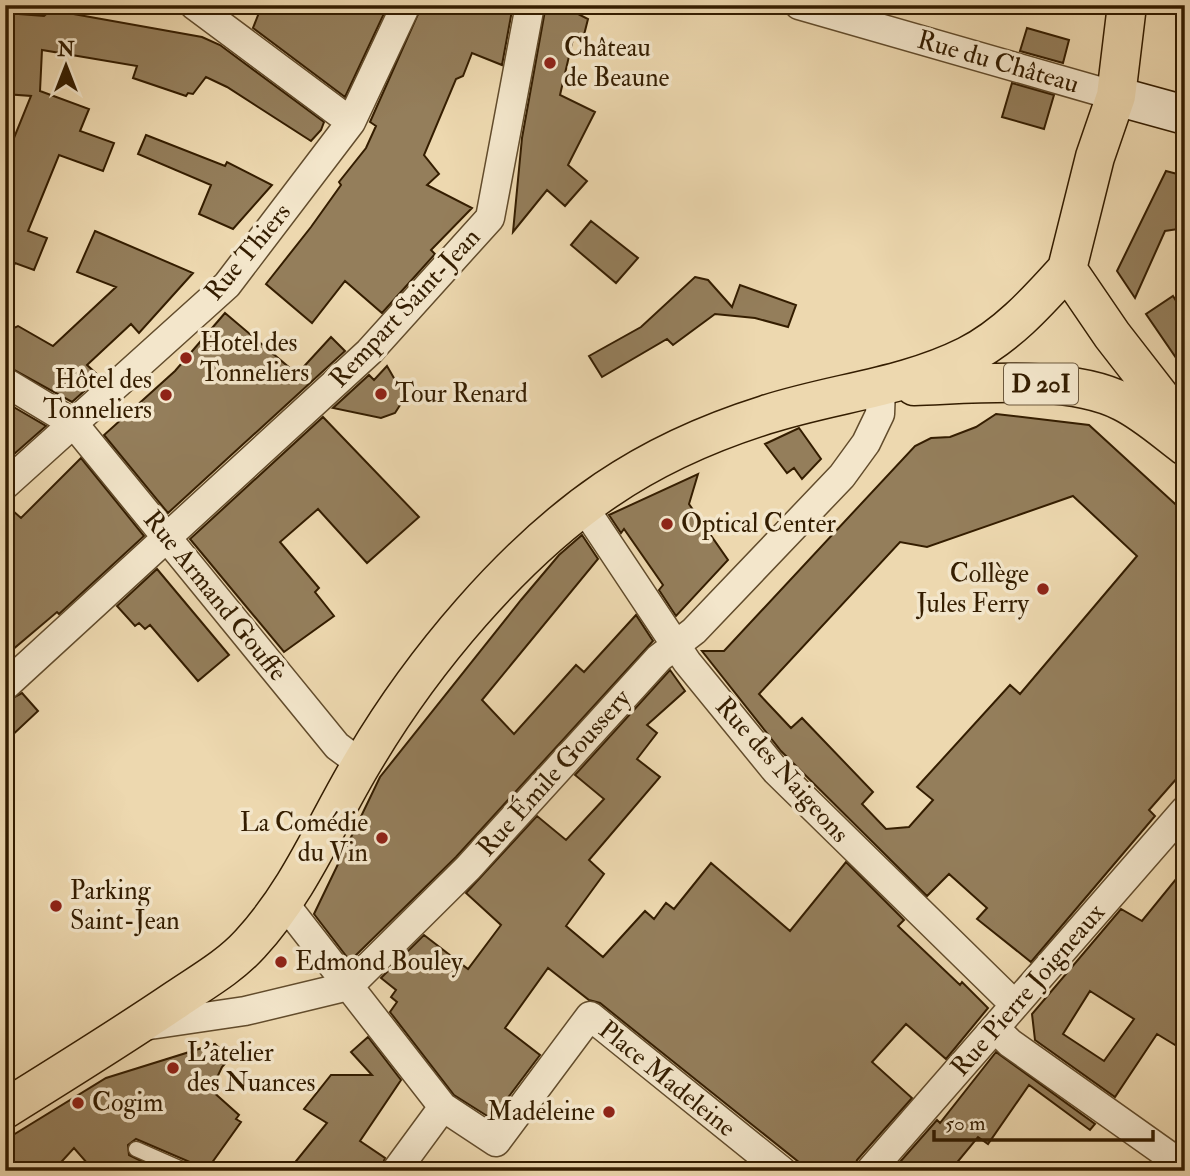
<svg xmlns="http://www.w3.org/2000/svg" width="1190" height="1176" viewBox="0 0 1190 1176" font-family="'IM FELL Double Pica',serif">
  <rect width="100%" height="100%" fill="#edd8af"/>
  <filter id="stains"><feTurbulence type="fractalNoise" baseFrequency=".00286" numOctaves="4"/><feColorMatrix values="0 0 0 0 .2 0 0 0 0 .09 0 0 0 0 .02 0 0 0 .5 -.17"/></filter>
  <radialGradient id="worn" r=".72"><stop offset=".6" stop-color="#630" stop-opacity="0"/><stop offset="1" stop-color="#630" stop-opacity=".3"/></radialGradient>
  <path fill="#947e5b" stroke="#341d00" stroke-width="2" fill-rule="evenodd" d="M262,5H388L345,97L253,28Z
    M422,5H513L502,65L472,53L463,76L456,79L424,155L439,174L427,185L472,208L431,250L435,254L382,313L345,281L312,323L266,284L311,227L341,185L339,182L366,148L376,126L370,122Z
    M546,5H580L578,14L588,19L584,35L573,39L560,95L595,112L568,165L587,181L565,206L547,190L513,232L522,138Z
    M51,10L202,37L220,45L324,122L321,130L311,141L227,87L206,77L193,94L188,93L186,96L133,78L137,66L42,50L40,91L89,109L80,131L114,143L103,171L59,155L28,231L47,238L34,270L15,263L5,285V160L31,96L5,94V13L44,16Z
    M1027,28L1069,40L1063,63L1020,51Z
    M1012,83L1054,95L1044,129L1002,117Z
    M146,135L225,166L227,162L272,185L233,229L199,214L211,185L138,154Z
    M1166,171L1185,176V228L1165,231L1135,298L1117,271Z
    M591,221L638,258L616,283L571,245Z
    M95,231L193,273L139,333L131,324L87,365L100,377L72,402L5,365V332L18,326L53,346L116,287L77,272Z
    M695,277L708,280L732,307L740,285L796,305L788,327L755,318L715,314L673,345L667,339L602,377L589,356L641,327Z
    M1173,296L1185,315V371L1146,314Z
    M225,313L297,374L331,337L345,351L168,513L104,435L175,371Z
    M387,366L402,392V402L395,413L381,418L333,408L369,375L374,380Z
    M5,402L46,426L5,462Z
    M996,414L1089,425L1185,513V769L1149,810L1155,816L1031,962L977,919L987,908L949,874L927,896L781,751L702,651H724L915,446L931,438L950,437L976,427ZM1073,496L1137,556L1020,694L1010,685L917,787L933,800L909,827L886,829L862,804L873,792L802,718L791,728L759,694L900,542L927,547Z
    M323,417L419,517L367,563L318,509L280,542L319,588L315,592L334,616L284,652L190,539Z
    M799,428L821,459L802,479L794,468L787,473L765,444Z
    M81,458L144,536L59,614L57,612L5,656V504L21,518Z
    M698,474L689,504L728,560L676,616L659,590L663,585L624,529L621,533L609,515Z
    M582,535L598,559L482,700L514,734L576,665L584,672L636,615L653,641L456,857L350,961L314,914L380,777L521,600L559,555Z
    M157,569L229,655L198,681L150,625L145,629L139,623L135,626L117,606Z
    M670,670L685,691L647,725L657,733L637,759L660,777L589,860L604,874L566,926L603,957L645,911L654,919L666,903L674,909L711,863L790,931L846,862L904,920L898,926L960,985L962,982L988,1008L946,1059L906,1024L872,1062L912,1098L857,1160L854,1171H810L600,1003L589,1000L548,968L505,1028L540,1055L492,1119L454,1095L390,1012L397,1002L391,997L396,990L381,978L424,935L468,969L501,925L466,893L537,816L566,840L604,799L575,775Z
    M22,693L38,711L5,742V702Z
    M1185,868V1051L1157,1034L1115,1097L1035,1040L1032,1014L1121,909L1142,921ZM1090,991L1134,1019L1104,1061L1063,1034Z
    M368,1037L401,1080L360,1141L385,1158L380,1171H288L327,1123L304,1109L331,1075H372L351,1052Z
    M215,1044L230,1058L222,1067L211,1090L239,1115L236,1119L241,1122L206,1171H196L190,1162L136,1139L128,1145L129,1155L162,1171H94L74,1148L53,1171H5V1140L106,1078Z
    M996,1052L1095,1124L1090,1130L1029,1085L988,1144L978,1137L950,1171H892L937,1120L940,1123Z"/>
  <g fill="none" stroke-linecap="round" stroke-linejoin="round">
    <g stroke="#624c2c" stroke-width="17">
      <path id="lane" d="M136,1149L186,1171"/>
    </g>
    <g stroke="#624c2c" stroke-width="31">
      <path id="street" d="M194,5L351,122
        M799,5L1116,96
        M5,382L73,423L337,746L361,764
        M5,485L227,285L351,122L406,5
        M583,506L687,662L776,771L1015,1005
        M5,686L369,352L490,218L530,5
        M284,903L443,1107L496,1142L590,1016L782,1171
        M143,1026L245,1011L349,986L468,868L659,658L694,631L842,476L866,443L880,414L881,388
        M995,1028L1010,1043L1185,1167
        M396,1171L443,1107
        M870,1171L1185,810"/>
    </g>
    <g stroke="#341d00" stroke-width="41">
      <path id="secondary" d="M1116,96L1185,115"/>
    </g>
    <g stroke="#341d00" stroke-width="41">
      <path id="primary" d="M1067,269L1095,157L1116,96L1127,5
        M1067,269L1112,335L1185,429
        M914,386C975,384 1069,374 1123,402C1145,413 1165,431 1185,446
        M5,1109C63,1073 121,1037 177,999C202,982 229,967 250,944C300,890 326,823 364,760C422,662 512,554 606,490C653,458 711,432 765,415C832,393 903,388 967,356C1007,336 1038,301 1067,269"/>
    </g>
    <use href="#lane" stroke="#f3e6cb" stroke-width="14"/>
    <use href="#street" stroke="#f3e6cb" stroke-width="28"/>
    <use href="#secondary" stroke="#f3e6cb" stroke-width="38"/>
    <use href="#primary" stroke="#edd8af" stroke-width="38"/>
  </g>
  <g fill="#8f2418" stroke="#f3e6cb" stroke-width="2.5">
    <circle cx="550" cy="63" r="7"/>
    <circle cx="186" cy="358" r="7"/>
    <circle cx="381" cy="394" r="7"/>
    <circle cx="166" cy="395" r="7"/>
    <circle cx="667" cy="524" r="7"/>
    <circle cx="1043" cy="589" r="7"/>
    <circle cx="382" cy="838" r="7"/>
    <circle cx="56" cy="906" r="7"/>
    <circle cx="281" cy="962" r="7"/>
    <circle cx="173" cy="1068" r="7"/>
    <circle cx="78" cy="1103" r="7"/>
    <circle cx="609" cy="1112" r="7"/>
  </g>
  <g text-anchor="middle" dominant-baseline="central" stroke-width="7" stroke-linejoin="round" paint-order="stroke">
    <rect fill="#f3e6cb" stroke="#6d593d" stroke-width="2" x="1004" y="363.5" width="74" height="41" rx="5"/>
    <g font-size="24" font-weight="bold" fill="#341d00">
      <text x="1041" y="384">D 20I</text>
    </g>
    <g font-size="26" fill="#341d00" stroke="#f3e6cb" text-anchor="start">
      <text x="564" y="48">Château<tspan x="564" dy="30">de Beaune</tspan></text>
      <text x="200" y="343">Hotel des<tspan x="200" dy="30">Tonneliers</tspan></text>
      <text x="152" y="380" text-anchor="end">Hôtel des<tspan x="152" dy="30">Tonneliers</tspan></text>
      <text x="395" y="394">Tour Renard</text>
      <text x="681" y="524">Optical Center</text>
      <text x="1029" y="574" text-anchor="end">Collège<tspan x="1029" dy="30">Jules Ferry</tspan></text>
      <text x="368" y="823" text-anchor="end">La Comédie<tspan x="368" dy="30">du Vin</tspan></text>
      <text x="70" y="891">Parking<tspan x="70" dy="30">Saint-Jean</tspan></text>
      <text x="295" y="962">Edmond Bouley</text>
      <text x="187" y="1053">L'atelier<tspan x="187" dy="30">des Nuances</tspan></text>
      <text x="92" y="1103">Cogim</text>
      <text x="595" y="1112" text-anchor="end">Madeleine</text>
    </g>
    <g font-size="26" fill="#341d00" stroke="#f3e6cb">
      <text transform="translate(998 62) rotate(16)">Rue du Château</text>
      <text transform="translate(248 252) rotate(-50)">Rue Thiers</text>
      <text transform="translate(405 308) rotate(-47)">Rempart Saint-Jean</text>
      <text transform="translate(215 596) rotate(51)">Rue Armand Gouffe</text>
      <text transform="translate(782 770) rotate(48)">Rue des Naigeons</text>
      <text transform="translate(554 773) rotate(-48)">Rue Émile Goussery</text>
      <text transform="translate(1028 990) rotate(-49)">Rue Pierre Joigneaux</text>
      <text transform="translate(667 1079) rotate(39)">Place Madeleine</text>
    </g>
  </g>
  <rect width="1190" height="1176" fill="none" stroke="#edd8af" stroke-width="28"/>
  <rect x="7" y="7" width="1176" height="1162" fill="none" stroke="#341d00" stroke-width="3.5"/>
  <rect x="14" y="14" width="1162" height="1148" fill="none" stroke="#341d00" stroke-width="2"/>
  <g transform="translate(66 66)" stroke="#f3e6cb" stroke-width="5" paint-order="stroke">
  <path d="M0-5L12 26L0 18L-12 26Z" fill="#341d00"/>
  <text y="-10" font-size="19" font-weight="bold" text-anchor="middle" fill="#341d00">N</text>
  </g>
  <path d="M934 1130v10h219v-10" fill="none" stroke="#341d00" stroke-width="3.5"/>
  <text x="945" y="1130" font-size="21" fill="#341d00" stroke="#f3e6cb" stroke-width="5" paint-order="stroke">50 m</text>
  <rect width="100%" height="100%" filter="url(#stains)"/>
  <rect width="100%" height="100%" fill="url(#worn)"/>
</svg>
